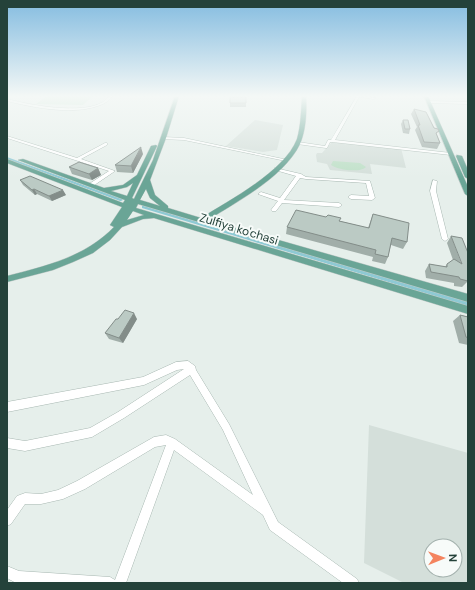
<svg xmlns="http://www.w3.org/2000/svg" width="475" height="590" viewBox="0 0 475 590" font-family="'DM Sans',sans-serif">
  <rect width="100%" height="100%" fill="#e6efeb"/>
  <path fill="#d4dfda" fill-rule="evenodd" d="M255,120L283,125L277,150L263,152L226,146Z
    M332,142L401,148L406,168L370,164L372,174L330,170L327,164L317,162L316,155L317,153H322Z
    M369,425L468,453V583H404L364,563ZM431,546H455V570H431Z"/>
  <path fill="#bfe0c8" d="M47,96H93L83,105L36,104Z
    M333,161L360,163L366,167C361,173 337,170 331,165Z"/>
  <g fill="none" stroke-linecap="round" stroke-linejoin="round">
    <path fill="#8ec9d4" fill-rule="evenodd" d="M7,157L122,199L123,200L121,201H120L7,159Z
      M142,206H144L468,302V306L142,208Z"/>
    <g stroke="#a8b8b2" stroke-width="1">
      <path id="minor" d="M110,96H113C110,99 107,102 103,104C76,116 35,108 7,101V99C30,105 82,115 103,102C105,100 107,98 110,96Z
        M357,96L376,98L374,99L359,97L335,140L451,153L453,154L451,155L332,142H330L327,148H326L297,144V142H298L325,146L328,140H331Z
        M428,101L468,102V104L427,103Z
        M7,136L77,158L105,143H107V145L81,159L115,171L93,186H89V184L109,171L7,138Z
        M163,137L184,138L288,160L286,161L184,140L162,139V137Z
        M275,168L301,174L306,177L370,181L375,198L372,200L351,199L348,197L351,195L369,196L366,183L306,179L300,178L284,200L339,203L342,205L339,207L282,203L276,211H272L271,210L278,201L258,194L261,192L280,198L296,176L275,170Z
        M433,180L437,181L436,191L448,239L445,241L442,239L430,191Z
        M188,361L195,366L196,370L229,424L278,522L357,579L359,583H343L270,530L263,515L174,450L126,583H16L7,578V566L19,571L110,577L115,580L166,445L155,447L85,489L63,499L41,504H25L11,524L7,526V510L17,496L25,493L41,494L58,490L77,481L154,437L166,435L175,439L253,495L223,430L190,375L124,418L92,437L25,451L7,448V438L25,441L90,428L118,412L184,369L177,370L144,385L7,412V402L143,377L176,362Z"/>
    </g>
    <g stroke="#c2cac8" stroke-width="1">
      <path id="major" d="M175,96H179L166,138L150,180L155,195L168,206V208L201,218C230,200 285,171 297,139C301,125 301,110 302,96H306C307,111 306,130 300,144C284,177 238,201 208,220L468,294V302L138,204L136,208L468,306V314L154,218L143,219L122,227L110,240L93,253L73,262L53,270L7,282V276C46,266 85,257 114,227L110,225L122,207L7,163V159L123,203L125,200L18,160L23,159L104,188L123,185L137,175L151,146L156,145L157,146L132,198L134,199L153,160ZM133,183L127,196L111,191L127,187ZM146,189L150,198L160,206L140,200ZM133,211L144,215L127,220Z
        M424,96H428L468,187V196L465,194Z
        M457,155L462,156L468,170V179L465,177L456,156Z"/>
    </g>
    <use href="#minor" fill="#fff" fill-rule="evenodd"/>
    <use href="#major" fill="#6aa596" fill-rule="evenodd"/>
  </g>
  <path fill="#a1aea9" d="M230,97L246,103V107H230Z
    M414,109L434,128L440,143L437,149L422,147L415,130L417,127L411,114Z
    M403,120L410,129L409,134L403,133L401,124Z
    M143,154L133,173L117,172L115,165Z
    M69,167L98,168L101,175L92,180L72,174Z
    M20,180L66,195L52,201L37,194L35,195L23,185Z
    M373,214L407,242L403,249L391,245L388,257L385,264L372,261L373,257L286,234L287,227L340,221L368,228Z
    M451,236L468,281L462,287L454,286V283L426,278L425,271L429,264L445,267L447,264L453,260L447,243Z
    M460,315L468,317V345L459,343L453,321Z
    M118,319H137L123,343L109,339L105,333Z"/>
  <path fill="#838d89" d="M141,147L143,154L133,173L131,166Z
    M98,168L101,175L92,180L89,174Z
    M34,189L37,194L35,195L32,190Z
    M63,190L66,195L52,201L49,196Z
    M134,313L137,319L123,343L119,338Z"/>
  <path fill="#bbcac4" stroke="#838d89" d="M230,97H246V103H230Z
    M414,109L426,112L434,128L438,129L439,131L436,133L440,143L424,142L418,125H420Z
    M403,120H408L410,129H405Z
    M141,147L131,166L115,165Z
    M79,162L98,168L89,174L69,167Z
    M30,176L63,190L49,196L34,189L32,190L20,180Z
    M296,210L326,217L328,215L341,218L339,221L369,228L373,214L409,223L407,242L392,238L388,257L375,254L376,250L287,227Z
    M451,236L462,238L468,253V281L460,279L459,277L431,272L429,264L447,267V264L454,259L462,264Z
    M125,310L134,313L119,338L105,333L116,319H118Z
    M460,315L468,317V338L466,337Z"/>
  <linearGradient id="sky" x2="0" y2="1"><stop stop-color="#84bce0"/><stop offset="0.54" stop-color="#f4f8f6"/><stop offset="1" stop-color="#f4f8f6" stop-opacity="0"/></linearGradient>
  <rect width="475" height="178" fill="url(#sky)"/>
  <g text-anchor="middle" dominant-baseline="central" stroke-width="4" stroke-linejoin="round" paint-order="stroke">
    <g font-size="12" fill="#24423a" stroke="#f7fbf9">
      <text transform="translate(239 229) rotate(17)">Zulfiya ko'chasi</text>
    </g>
  </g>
  <rect width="475" height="590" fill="none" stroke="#24423a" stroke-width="16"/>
  <g transform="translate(443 558) rotate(89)"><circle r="19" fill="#f7fbf9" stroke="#a3b1ad"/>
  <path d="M0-3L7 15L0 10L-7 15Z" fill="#f4845f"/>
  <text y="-6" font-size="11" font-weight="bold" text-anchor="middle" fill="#24423a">N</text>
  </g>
</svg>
